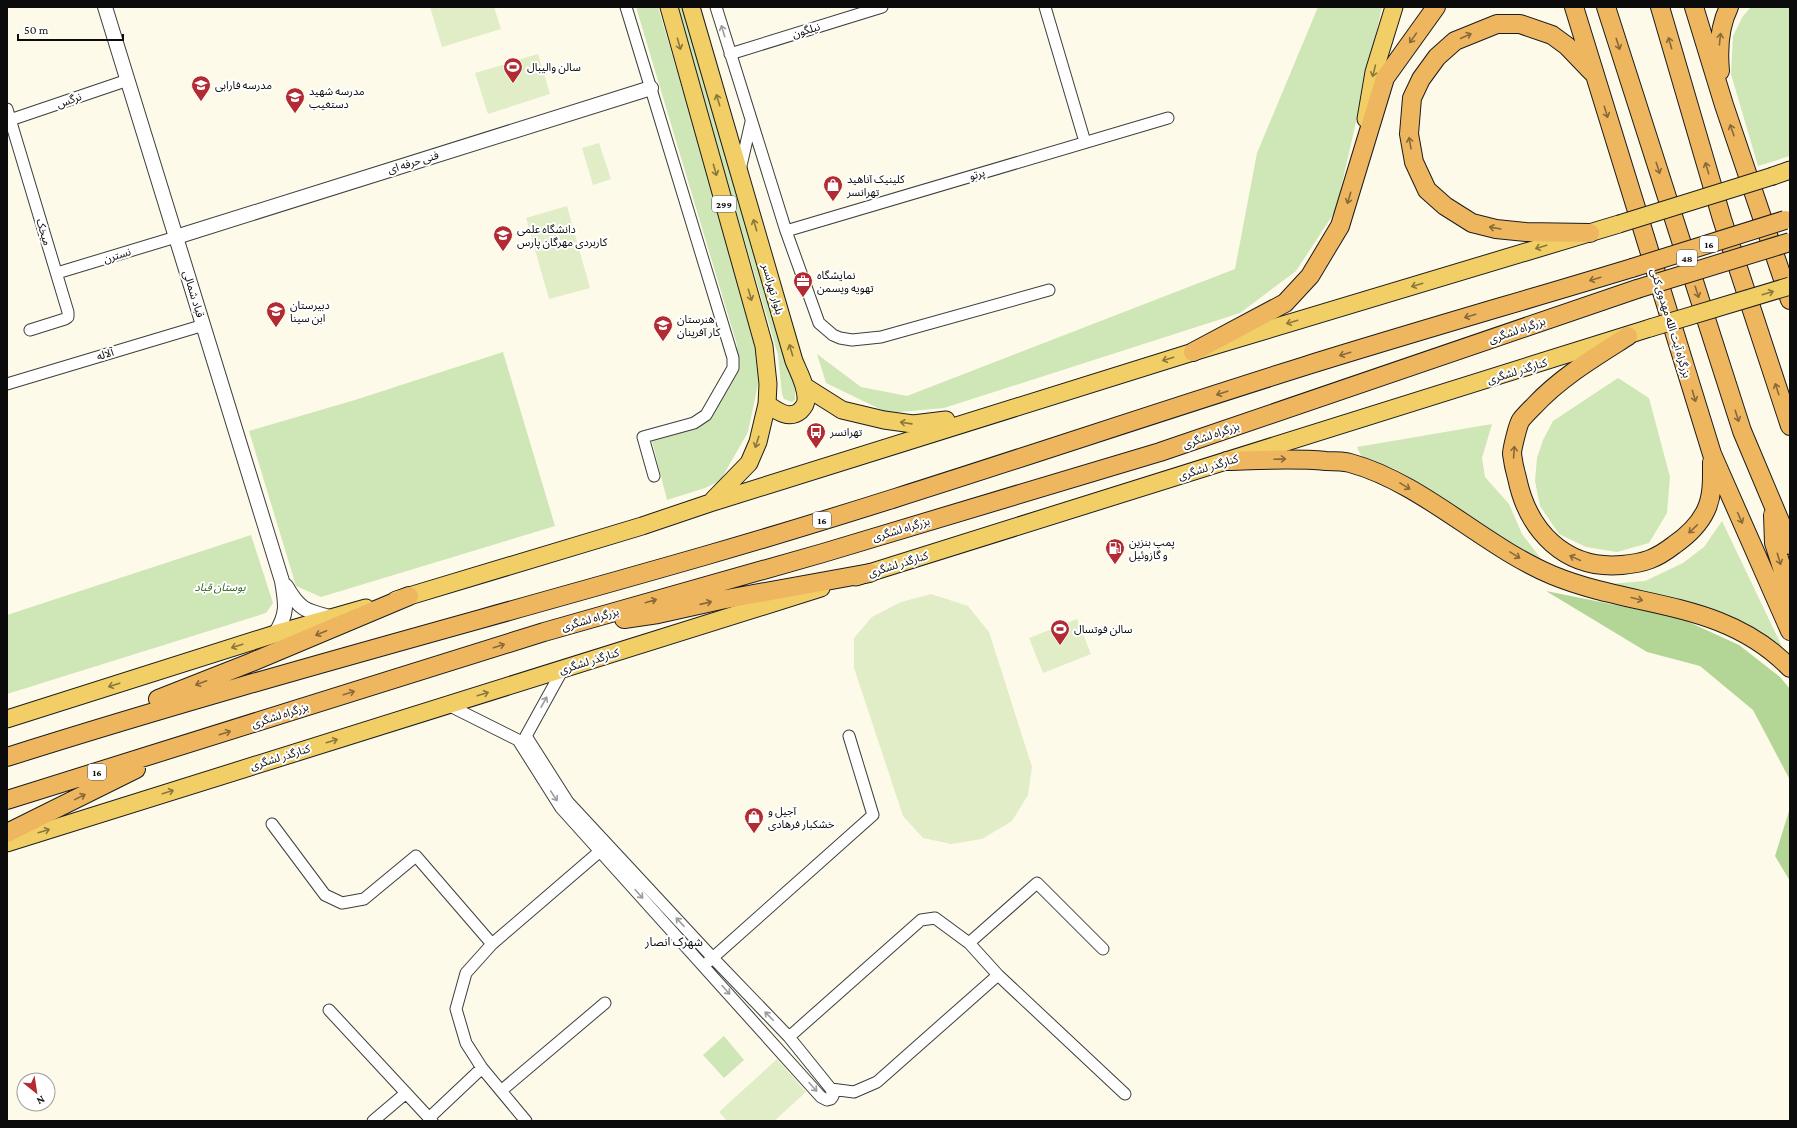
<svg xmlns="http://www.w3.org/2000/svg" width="1797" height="1128" viewBox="0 0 1797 1128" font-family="'Crimson Pro','Noto Sans Arabic',serif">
  <rect width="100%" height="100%" fill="#fefae9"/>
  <path fill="#cfe6b6" d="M636,7H658L763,361L748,432L720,481L705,488L667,500L651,437L697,425L736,373L737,345Z
    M674,7H682L710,95L785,352L795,390V400L792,402L784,399L782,394L778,355L725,173Z
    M1318,7H1382L1336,210L1296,271L1240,313L944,408L888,413L826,383L817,354L861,387L907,396L1235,269L1257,153Z
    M1751,7H1790V156L1758,166L1731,74L1733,36L1743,16Z
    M503,352L555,526L321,597L296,586L249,431L355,400Z
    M1618,378L1649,398L1670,477L1667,513L1649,543L1617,552L1586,547L1559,534L1540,506L1535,481L1537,458L1543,440L1553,421Z
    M1492,424L1482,458L1485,477L1509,504L1522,534L1542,560L1573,576L1511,546L1440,496L1395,469L1362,458L1357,447Z
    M1722,521L1785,653L1608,584L1645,581L1683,563L1704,547Z
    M251,535L273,603L266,613L7,694V615Z
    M724,1036L744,1060L724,1078L703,1055Z"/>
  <path fill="#b3d596" d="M1546,591L1680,618L1739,645L1780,677L1790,689V780L1753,710L1700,666L1647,652Z
    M1790,808V881L1775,856Z"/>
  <path fill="#e0edc7" d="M430,7H494L501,29L442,47Z
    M538,54L550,94L488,114L475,73Z
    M599,143L611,179L593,185L582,148Z
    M567,206L590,288L549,299L526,218Z
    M931,594L968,606L989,632L1032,767L1028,795L1012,821L982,839L951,844L923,838L903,816L854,668V638L872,617L901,602Z
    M1077,619L1091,654L1043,673L1029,638Z
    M777,1059L806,1092L774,1121H727L719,1112Z"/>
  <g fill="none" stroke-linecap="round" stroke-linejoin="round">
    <g stroke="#3e3e3e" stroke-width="13">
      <path id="minor" d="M626,7L733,358V368L706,415L694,423L643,437L654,476
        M716,7L786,231L819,323L833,335L840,338L852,340L881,337L1049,290
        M1045,7L1085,142
        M730,54L882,7
        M7,109L68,312V317L65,319L30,330
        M10,120L128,80
        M740,170L751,122
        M786,231L1168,118
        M57,273L176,237
        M7,384L204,325
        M448,705L518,740L561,808L821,1097L827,1100L831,1099L833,1096L831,1089L789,1037L713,958L568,802L526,736L563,669
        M272,824L325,895L342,903L364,899L416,856L492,944
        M969,943L1037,883L1103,949
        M708,962L873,815L849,736
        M329,1010L432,1121
        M789,1037L921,920L935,918L969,943L998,975L1125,1094
        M831,1089L854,1092L877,1082L998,975
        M501,1091L605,1003
        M429,1118L482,1068
        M373,1121L406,1093
        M526,1121L482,1068L466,1043L456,1009L466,973L492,944L606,846"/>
    </g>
    <g stroke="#3e3e3e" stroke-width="16">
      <path id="tertiary" d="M105,7L282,581C286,604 288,614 275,634
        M176,237L651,88
        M286,586C299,609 305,611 330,617"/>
    </g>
    <g stroke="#1c1c1c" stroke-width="19">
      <path id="primary" d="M669,7L764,346L768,384L767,404L758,442L749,463L713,500
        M691,7L794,361C799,373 807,387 806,400C806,404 803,408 800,411C789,420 777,411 767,404
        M1366,119L1374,72L1394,7
        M1773,176L1790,170
        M804,386L842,410L884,420L913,424L946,420
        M856,577L1650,328
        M396,600L642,526L710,503L1193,352L1619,224
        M7,719L275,634L366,608
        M7,843L821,588"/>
    </g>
    <g stroke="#1c1c1c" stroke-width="20">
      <path id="trunk" d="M1574,7L1712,454L1790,631
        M1606,7L1742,431L1790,545
        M1660,7L1722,219L1790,426
        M1694,7L1724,105L1790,300
        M1720,71C1718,49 1719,27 1729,7
        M1590,233L1526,232L1496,229L1472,223L1445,206L1427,190L1414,162L1409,134L1412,98L1421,79L1437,57L1455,41L1497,24H1520L1552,35L1567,46L1592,72
        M1628,336C1595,357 1561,377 1534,406C1530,410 1525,415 1521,420C1518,424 1512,449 1512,454C1513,462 1515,471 1517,478C1528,531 1565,570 1622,565C1644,563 1656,559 1674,545C1687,536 1699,525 1706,510C1713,495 1712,478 1712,462
        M1193,352L1285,303L1310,276L1340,226L1385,78L1436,7
        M1227,461C1260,460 1293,458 1326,461C1333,461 1343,461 1350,463C1423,483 1483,546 1552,575C1634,609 1723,599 1790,668
        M1773,515L1774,543L1785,577L1790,602
        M624,619L658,614L721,600L870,573
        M158,699L252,662L409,596
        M7,757C237,684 471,623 704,556C906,498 1104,429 1305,366C1414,332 1523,301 1632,268
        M7,800L544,632L823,553L1160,452L1637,289
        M7,833L136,769"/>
    </g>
    <use href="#minor" stroke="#fff" stroke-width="11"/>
    <use href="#tertiary" stroke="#fff" stroke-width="14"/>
    <use href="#primary" stroke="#f1cf66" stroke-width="17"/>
    <use href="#trunk" stroke="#efb660" stroke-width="18"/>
    <g stroke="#1c1c1c" stroke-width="19" stroke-linecap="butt">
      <path id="primary-bridge" d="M1619,224L1773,176
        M1650,328L1790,286"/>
    </g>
    <g stroke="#1c1c1c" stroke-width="20" stroke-linecap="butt">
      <path id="trunk-bridge" d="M1632,268L1785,220
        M1637,289L1790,242"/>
    </g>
    <use href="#primary-bridge" stroke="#f1cf66" stroke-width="17"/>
    <use href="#trunk-bridge" stroke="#efb660" stroke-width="18"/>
  </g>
  <defs><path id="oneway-shaft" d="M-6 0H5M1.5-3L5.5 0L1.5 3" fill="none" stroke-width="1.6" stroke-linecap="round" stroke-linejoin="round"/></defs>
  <g stroke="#9d9d9d">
    <use href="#oneway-shaft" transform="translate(723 31) rotate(-107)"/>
    <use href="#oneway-shaft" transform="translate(544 702) rotate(-61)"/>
    <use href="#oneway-shaft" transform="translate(554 796) rotate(57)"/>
    <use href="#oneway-shaft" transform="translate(639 894) rotate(48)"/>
    <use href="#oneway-shaft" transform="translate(680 922) rotate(-133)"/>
    <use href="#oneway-shaft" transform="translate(726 990) rotate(48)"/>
    <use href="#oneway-shaft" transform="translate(769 1016) rotate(-134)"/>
    <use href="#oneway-shaft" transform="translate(813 1087) rotate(48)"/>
  </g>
  <g stroke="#88693a">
    <use href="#oneway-shaft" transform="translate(1466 36) rotate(-24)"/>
    <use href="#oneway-shaft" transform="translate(1413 38) rotate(125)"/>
    <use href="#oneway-shaft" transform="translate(1720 39) rotate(-84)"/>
    <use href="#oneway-shaft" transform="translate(1670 43) rotate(-106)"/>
    <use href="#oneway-shaft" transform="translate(1618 44) rotate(72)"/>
    <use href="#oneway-shaft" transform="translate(1606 112) rotate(73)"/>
    <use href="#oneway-shaft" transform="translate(1732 130) rotate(-109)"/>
    <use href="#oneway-shaft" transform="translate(1410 143) rotate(-100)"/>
    <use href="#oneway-shaft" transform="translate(1658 168) rotate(72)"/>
    <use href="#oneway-shaft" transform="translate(1707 168) rotate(-106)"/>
    <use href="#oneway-shaft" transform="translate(1349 198) rotate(107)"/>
    <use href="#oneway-shaft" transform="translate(1495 228) rotate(-170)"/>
    <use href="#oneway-shaft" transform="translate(1595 279) rotate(163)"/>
    <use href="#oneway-shaft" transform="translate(1697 292) rotate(72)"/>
    <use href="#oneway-shaft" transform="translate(1470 316) rotate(163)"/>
    <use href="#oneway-shaft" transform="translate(1345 354) rotate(163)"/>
    <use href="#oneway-shaft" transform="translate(1777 389) rotate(-108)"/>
    <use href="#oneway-shaft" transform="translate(1222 393) rotate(162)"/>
    <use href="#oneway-shaft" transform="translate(1694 396) rotate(73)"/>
    <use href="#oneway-shaft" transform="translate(1737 416) rotate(72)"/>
    <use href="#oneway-shaft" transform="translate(1514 452) rotate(-86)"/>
    <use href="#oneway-shaft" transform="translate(1280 459) rotate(-2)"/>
    <use href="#oneway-shaft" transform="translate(1405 486) rotate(32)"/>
    <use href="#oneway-shaft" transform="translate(1740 518) rotate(66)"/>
    <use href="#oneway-shaft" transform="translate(1693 529) rotate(136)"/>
    <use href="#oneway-shaft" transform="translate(1515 555) rotate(32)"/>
    <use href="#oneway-shaft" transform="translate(1575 558) rotate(-155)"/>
    <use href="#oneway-shaft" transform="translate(1779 559) rotate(73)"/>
    <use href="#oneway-shaft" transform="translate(1637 599) rotate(14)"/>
    <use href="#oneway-shaft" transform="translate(651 601) rotate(-16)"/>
    <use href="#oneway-shaft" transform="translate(706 603) rotate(-13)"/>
    <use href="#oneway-shaft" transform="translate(321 633) rotate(157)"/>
    <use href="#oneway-shaft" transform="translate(499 646) rotate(-18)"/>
    <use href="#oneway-shaft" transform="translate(201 683) rotate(159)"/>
    <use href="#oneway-shaft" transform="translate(349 693) rotate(-18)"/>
    <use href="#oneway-shaft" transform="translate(225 733) rotate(-18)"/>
    <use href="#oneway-shaft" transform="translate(80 797) rotate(-26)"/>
  </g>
  <g stroke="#8a773d">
    <use href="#oneway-shaft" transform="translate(679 44) rotate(74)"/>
    <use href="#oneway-shaft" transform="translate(1374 71) rotate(104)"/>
    <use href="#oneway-shaft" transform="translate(718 100) rotate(-107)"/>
    <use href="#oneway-shaft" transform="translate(715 170) rotate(74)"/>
    <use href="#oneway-shaft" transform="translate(755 225) rotate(-106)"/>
    <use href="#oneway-shaft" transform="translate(1541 247) rotate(163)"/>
    <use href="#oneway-shaft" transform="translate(1417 285) rotate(163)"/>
    <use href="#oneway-shaft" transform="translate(1768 293) rotate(-17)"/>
    <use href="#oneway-shaft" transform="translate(750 295) rotate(74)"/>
    <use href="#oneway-shaft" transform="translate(1292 322) rotate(163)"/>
    <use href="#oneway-shaft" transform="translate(791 350) rotate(-106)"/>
    <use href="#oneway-shaft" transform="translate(1168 359) rotate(163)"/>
    <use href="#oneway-shaft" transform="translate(906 423) rotate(-172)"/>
    <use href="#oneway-shaft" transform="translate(757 442) rotate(108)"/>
    <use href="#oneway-shaft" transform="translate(237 646) rotate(162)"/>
    <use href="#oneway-shaft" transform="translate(114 685) rotate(162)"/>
    <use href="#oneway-shaft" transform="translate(483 694) rotate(-17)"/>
    <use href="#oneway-shaft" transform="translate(332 741) rotate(-17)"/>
    <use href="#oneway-shaft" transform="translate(168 792) rotate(-17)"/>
    <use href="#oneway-shaft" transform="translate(44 831) rotate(-17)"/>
  </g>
  <defs>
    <g id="stadium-pin" transform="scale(1)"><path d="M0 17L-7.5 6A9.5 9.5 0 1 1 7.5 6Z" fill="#b22b32" stroke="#fff"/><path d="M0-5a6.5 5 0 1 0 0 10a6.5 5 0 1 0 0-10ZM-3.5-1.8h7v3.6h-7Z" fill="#fff"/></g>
    <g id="school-pin" transform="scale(1)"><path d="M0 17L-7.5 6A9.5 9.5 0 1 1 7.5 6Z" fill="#b22b32" stroke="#fff"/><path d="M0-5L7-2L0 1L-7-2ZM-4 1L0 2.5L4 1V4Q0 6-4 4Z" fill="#fff"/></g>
    <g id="shop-pin" transform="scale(1)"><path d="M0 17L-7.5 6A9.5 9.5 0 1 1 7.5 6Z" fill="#b22b32" stroke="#fff"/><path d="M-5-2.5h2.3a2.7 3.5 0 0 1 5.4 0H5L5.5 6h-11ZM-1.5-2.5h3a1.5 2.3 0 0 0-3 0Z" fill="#fff"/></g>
    <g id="university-pin" transform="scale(1)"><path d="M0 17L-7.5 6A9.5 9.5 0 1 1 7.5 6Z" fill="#b22b32" stroke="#fff"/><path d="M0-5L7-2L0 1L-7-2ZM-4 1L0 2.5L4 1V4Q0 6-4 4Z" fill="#fff"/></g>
    <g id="office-pin" transform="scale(1)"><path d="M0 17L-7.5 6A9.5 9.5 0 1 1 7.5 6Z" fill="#b22b32" stroke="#fff"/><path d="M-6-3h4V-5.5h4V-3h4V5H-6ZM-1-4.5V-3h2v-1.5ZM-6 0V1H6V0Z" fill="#fff"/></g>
    <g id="bus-pin" transform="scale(1)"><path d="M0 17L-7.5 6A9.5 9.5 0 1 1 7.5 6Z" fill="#b22b32" stroke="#fff"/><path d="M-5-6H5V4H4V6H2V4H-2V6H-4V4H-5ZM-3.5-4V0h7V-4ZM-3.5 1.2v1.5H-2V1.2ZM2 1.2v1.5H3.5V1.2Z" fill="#fff"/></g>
    <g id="fuel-pin" transform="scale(1)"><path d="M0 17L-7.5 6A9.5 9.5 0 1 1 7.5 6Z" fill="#b22b32" stroke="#fff"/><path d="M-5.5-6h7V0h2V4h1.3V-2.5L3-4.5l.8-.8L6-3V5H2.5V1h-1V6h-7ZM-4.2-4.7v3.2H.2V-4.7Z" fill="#fff"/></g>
  </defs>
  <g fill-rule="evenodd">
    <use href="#stadium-pin" x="513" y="67"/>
    <use href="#school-pin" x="201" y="85"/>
    <use href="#school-pin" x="295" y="97"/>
    <use href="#shop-pin" x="833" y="185"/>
    <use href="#university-pin" x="503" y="235"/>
    <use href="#office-pin" x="803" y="281"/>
    <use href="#school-pin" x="276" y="311"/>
    <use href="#school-pin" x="663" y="325"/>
    <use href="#bus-pin" x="816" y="432"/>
    <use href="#fuel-pin" x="1115" y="548"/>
    <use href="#stadium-pin" x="1060" y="629"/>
    <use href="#shop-pin" x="754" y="817"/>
  </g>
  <g text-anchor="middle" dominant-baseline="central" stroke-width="4" stroke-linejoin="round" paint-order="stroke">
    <g fill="#fff" stroke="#545454" stroke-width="1">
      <rect x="712" y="196" width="24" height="16" rx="3"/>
      <rect x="1700" y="236" width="18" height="16" rx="3"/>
      <rect x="1677" y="250" width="20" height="16" rx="3"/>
      <rect x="813" y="512" width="18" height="16" rx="3"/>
      <rect x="88" y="764" width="18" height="16" rx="3"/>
    </g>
    <g font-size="10" font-weight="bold" fill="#0b0b0b">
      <text x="724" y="204">299</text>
      <text x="1709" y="244">16</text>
      <text x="1687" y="258">48</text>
      <text x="822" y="520">16</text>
      <text x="97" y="772">16</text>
    </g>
    <g font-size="11" fill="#0b0b0b" stroke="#fff">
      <text transform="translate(806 30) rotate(-17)">نیلگون</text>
      <text transform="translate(69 100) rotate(-19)">نرگس</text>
      <text transform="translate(413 162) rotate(-17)">فنی حرفه ای</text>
      <text transform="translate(977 174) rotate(-16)">پرتو</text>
      <text transform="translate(44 232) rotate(73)">میخک</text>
      <text transform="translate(117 255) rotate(-17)">نسترن</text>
      <text transform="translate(773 289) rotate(74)">بلوار تهرانسر</text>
      <text transform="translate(194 294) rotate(73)">قباد شمالی</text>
      <text transform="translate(1671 323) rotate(73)">بزرگراه آیت الله مهدوی کنی</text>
      <text transform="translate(1517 330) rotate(-19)">بزرگراه لشگری</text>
      <text transform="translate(105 354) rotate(-17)">آلاله</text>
      <text transform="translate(1517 371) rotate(-17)">کنارگذر لشگری</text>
      <text transform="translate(1211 435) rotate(-19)">بزرگراه لشگری</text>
      <text transform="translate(1208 467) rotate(-17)">کنارگذر لشگری</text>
      <text transform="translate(901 529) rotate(-17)">بزرگراه لشگری</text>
      <text transform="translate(898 564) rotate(-17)">کنارگذر لشگری</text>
      <text transform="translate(590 619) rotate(-16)">بزرگراه لشگری</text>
      <text transform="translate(589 661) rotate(-17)">کنارگذر لشگری</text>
      <text transform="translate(280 715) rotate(-18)">بزرگراه لشگری</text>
      <text transform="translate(280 757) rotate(-17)">کنارگذر لشگری</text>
    </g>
    <g font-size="11" fill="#0b0b0b" stroke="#fff" text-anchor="start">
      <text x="527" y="67">سالن والیبال</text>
      <text x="215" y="85">مدرسه فارابی</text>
      <text x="309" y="91">مدرسه شهید<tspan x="309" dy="13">دستغیب</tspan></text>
      <text x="847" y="179">کلینیک آناهید<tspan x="847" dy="13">تهرانسر</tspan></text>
      <text x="517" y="229">دانشگاه علمی<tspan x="517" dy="13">کاربردی مهرگان پارس</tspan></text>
      <text x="817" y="275">نمایشگاه<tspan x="817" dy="13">تهویه ویسمن</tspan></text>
      <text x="290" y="305">دبیرستان<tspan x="290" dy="13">ابن سینا</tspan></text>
      <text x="677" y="319">هنرستان<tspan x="677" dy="13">کار آفرینان</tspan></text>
      <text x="830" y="432">تهرانسر</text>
      <text x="1129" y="542">پمپ بنزین<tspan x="1129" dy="13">و گازوئیل</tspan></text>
      <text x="1074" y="629">سالن فوتسال</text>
      <text x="768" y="811">آجیل و<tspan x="768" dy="13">خشکبار فرهادی</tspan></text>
    </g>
    <g font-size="11" font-style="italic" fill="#2c5e1f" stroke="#fff">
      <text x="220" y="587">بوستان قباد</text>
    </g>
    <g font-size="12" fill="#0b0b0b" stroke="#fff">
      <text x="674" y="942">شهرک انصار</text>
    </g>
  </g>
  <rect width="1797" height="1128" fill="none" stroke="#0b0b0b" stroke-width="16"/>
  <g transform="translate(36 1092) rotate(150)"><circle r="19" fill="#ffffff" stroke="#9d9d9d"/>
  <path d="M0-3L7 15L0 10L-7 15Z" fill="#b22b32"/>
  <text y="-6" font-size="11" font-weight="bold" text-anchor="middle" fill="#0b0b0b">N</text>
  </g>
  <path d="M18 34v6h105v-6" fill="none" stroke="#0b0b0b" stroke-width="2"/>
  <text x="24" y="34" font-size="12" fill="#0b0b0b" stroke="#ffffff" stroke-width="3" paint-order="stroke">50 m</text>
</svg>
